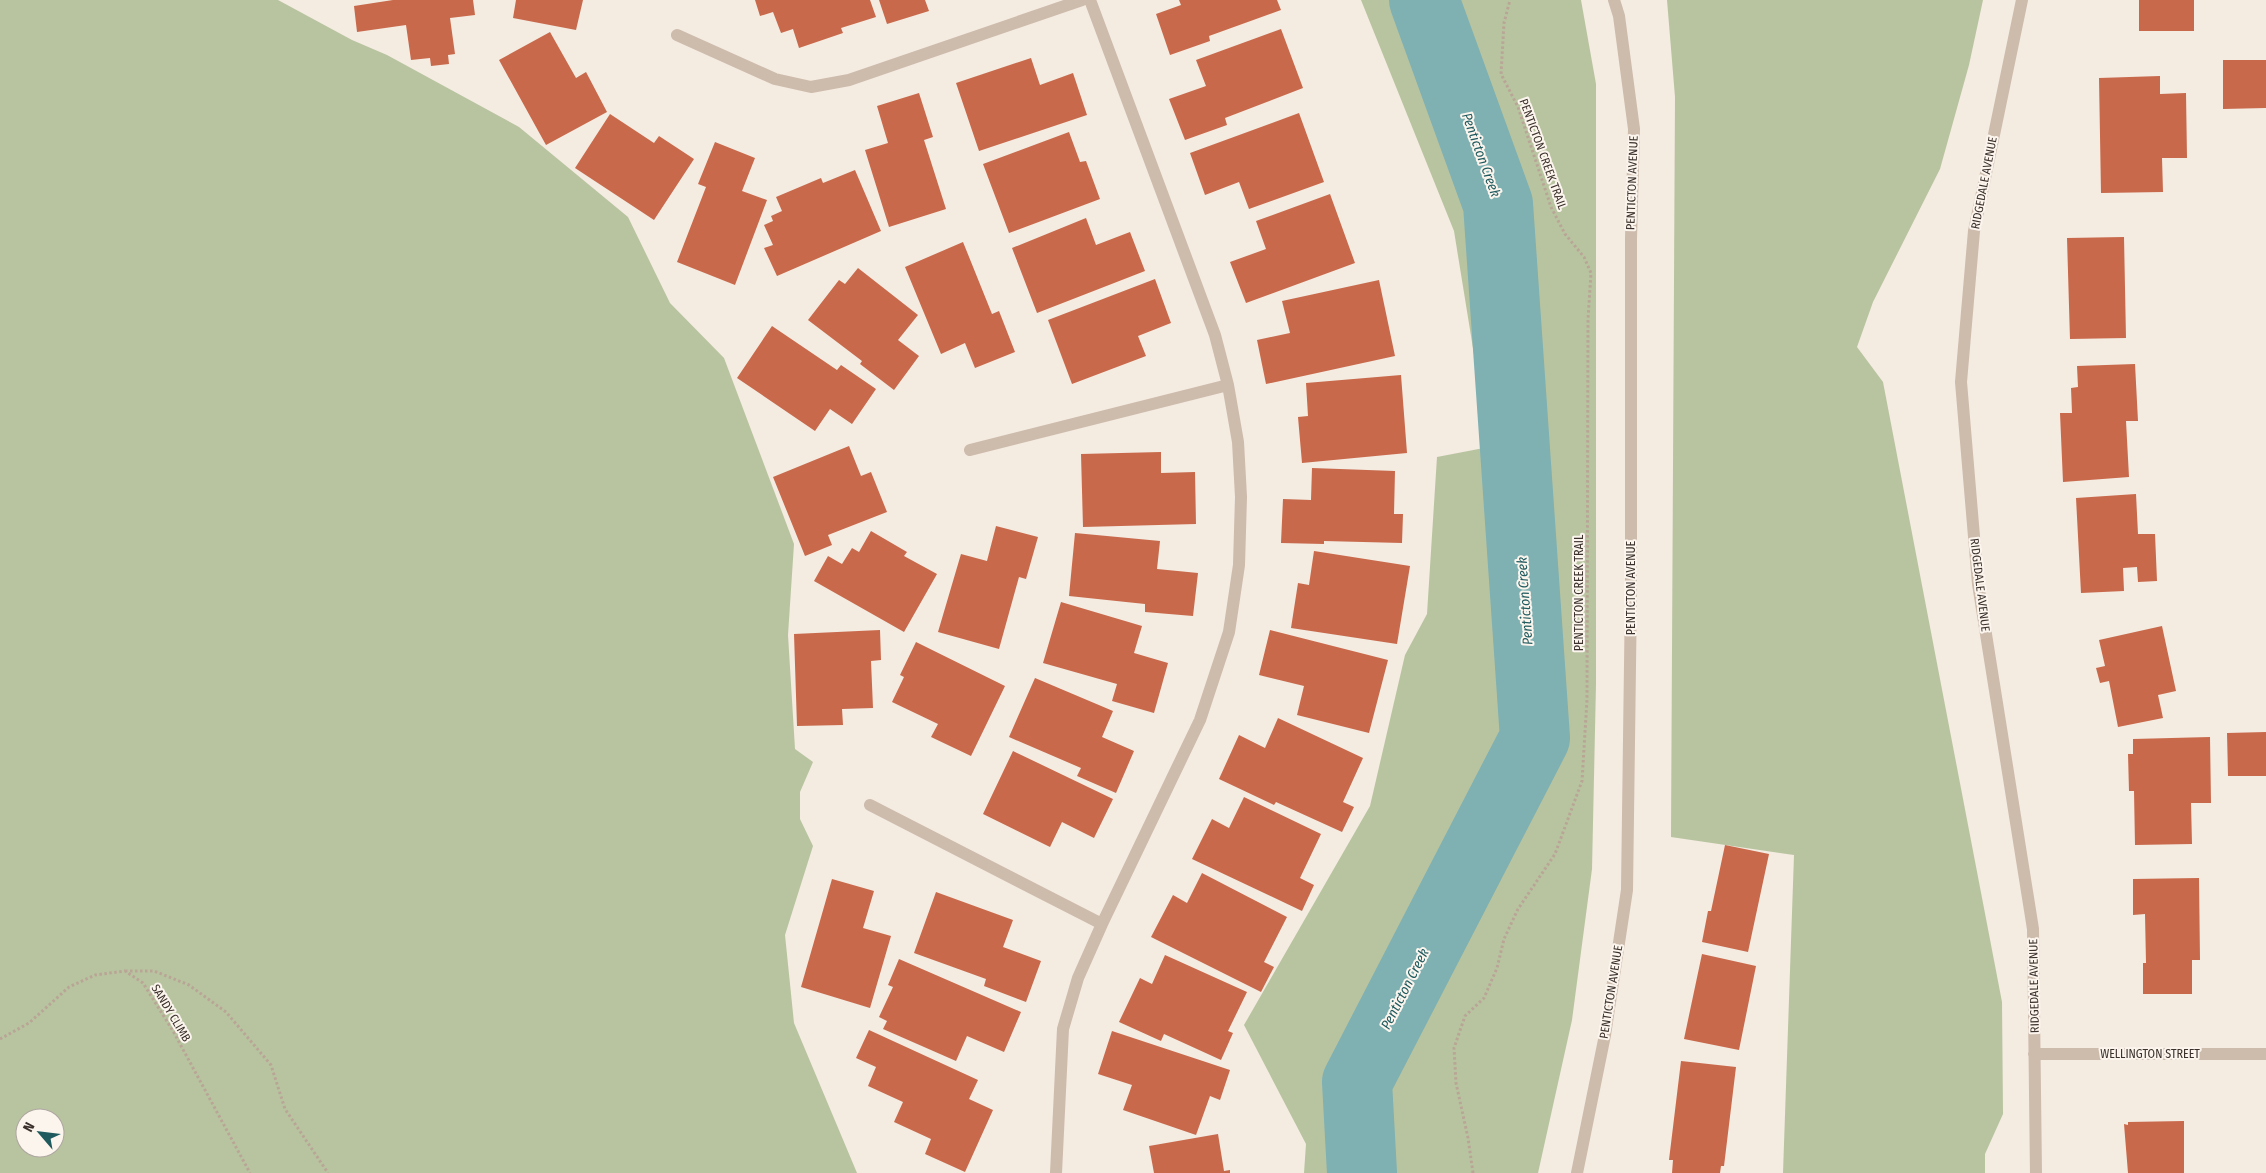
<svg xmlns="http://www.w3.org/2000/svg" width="2266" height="1173" viewBox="0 0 2266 1173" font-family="'Fira Sans Condensed',sans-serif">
  <rect width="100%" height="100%" fill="#f4ebe1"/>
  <path fill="#b8c4a0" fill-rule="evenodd" d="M0,0H278L352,40L387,55L519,127L628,217L670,303L724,358L794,544L788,635L795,749L813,762L800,792V819L813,846L785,935L794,1023L857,1173H0ZM25,1118H55V1148H25Z
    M1361,0H1581L1596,84V684L1592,869L1572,1020L1538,1173H1304L1306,1144L1244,1025L1370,806L1405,655L1427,614L1437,457L1489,447L1454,231Z
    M1667,0H1983L1969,65L1940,169L1873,302L1857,347L1883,382L2002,1002L2003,1114L1985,1154V1173H1783L1794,855L1671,837L1675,97Z"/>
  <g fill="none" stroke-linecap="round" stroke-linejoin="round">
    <path stroke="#7fb0b2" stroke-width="70" d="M1362,1173L1357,1082L1535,738L1498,204L1424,0"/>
  </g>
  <path fill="#c8694b" d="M393,0H473L475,15L450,18L455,54L448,55L449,64L431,66L430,58L411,60L406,25L357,32L354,6Z
    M516,0H583L576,30L513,18Z
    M755,0H870L876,17L841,28L843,33L799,48L793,29L781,33L773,12L760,16Z
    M879,0H925L929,11L887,24Z
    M1179,0H1277L1281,10L1209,36L1210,41L1170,55L1156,14L1181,5Z
    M2139,0H2194V31H2139Z
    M1281,29L1303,88L1225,118L1227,125L1185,140L1169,99L1206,86L1196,60Z
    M550,32L576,78L586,72L607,112L546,145L499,60Z
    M1031,58L1040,85L1073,73L1087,115L979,151L956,83Z
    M2223,60H2266V108L2223,109Z
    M2160,76V94L2186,93L2187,158H2162L2163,192L2101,193L2099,78Z
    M919,93L933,137L924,140L946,209L889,227L865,150L888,143L877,106Z
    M1299,113L1324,182L1249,209L1239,182L1205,195L1190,153Z
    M610,114L654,143L659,136L694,159L654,220L575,168Z
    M1069,132L1080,162L1086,161L1100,199L1009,233L983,164Z
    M715,142L755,158L742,191L767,200L735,285L677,262L706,187L698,184Z
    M855,170L881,231L777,276L764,248L773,245L764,225L773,221L771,216L782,211L776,197L821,178L823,183Z
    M1330,194L1355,263L1246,303L1230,262L1266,249L1256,221Z
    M1086,218L1096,245L1130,232L1145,271L1037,313L1012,248Z
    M2124,237L2126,338L2070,339L2067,238Z
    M963,242L992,314L999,311L1015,352L975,368L965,343L941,354L905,267Z
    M858,268L918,315L898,340L919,356L894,390L860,364L862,361L808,320L839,280L845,284Z
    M1155,279L1171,323L1138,336L1146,356L1072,384L1048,320Z
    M1379,280L1395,356L1266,384L1257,340L1290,333L1282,301Z
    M772,326L837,370L841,365L876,389L852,424L830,409L815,431L737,378Z
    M2135,364L2138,421H2126L2129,477L2063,482L2060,413H2072L2071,388L2078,387L2077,366Z
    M1401,375L1407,453L1302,463L1298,417L1308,416L1306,383Z
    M849,446L861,476L871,472L887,512L828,535L832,545L805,556L773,477Z
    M1161,452V473L1195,472L1196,524L1083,527L1081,454Z
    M1312,468L1395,471L1394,514H1403L1402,543L1324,541V544L1281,543L1283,499L1311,500Z
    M2136,494L2138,534H2155L2157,581L2138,582L2137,567L2123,568L2124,591L2081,593L2076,498Z
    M996,526L1038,537L1026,579L1019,577L999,649L938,632L961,554L987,561Z
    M871,531L907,552L904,556L937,574L904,632L814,581L828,556L842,564L852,548L859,552Z
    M1075,533L1160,541L1157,569L1198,573L1193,616L1145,612V604L1069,596Z
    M1314,551L1410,566L1397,644L1291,628L1298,583L1309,585Z
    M1061,602L1142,626L1134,653L1168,663L1154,713L1112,701L1117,684L1043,663Z
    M2162,626L2176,691L2158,695L2163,718L2118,727L2109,681L2100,683L2096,668L2105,666L2099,640Z
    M880,630L881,660L871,661L873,708L842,709L843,725L797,726L794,634Z
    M1270,630L1388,660L1369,733L1297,715L1304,686L1259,675Z
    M916,642L1005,686L971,756L931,737L938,724L892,702L904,677L900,675Z
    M1035,678L1113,711L1102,737L1134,751L1116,793L1077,776L1081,768L1009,737Z
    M1278,718L1363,758L1343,802L1354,807L1342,832L1276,802L1274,805L1219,779L1239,735L1265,748Z
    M2266,732V776H2228L2227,733Z
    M2210,737L2211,803H2191L2192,844L2135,845L2134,791H2129L2128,754H2133V739Z
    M1013,751L1113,799L1094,838L1062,822L1050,847L983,814Z
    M1244,797L1321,834L1300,878L1314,885L1302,911L1192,859L1212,819L1229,828Z
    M1725,845L1769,854L1748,952L1702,942L1708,911H1711Z
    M1202,873L1287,917L1264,962L1274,967L1261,992L1151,937L1173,895L1187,903Z
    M2199,878L2200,960H2192V994H2143V963H2146L2145,914L2133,915V879Z
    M832,879L874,891L863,928L891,936L870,1008L801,987Z
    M936,892L1013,920L1003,947L1041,961L1026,1002L984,986L986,979L914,953Z
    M1702,954L1756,966L1739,1050L1684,1039Z
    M1165,955L1247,992L1228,1031L1233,1033L1221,1060L1164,1034L1161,1041L1119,1022L1140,978L1152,984Z
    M899,959L1021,1012L1004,1052L967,1036L956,1061L883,1029L887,1021L879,1017L893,987L888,985Z
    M869,1030L978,1080L969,1099L993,1110L965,1172L925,1154L931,1139L894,1122L903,1102L868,1086L876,1067L856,1058Z
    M1112,1031L1230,1070L1220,1100L1210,1096L1196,1135L1123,1110L1132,1085L1098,1074Z
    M1681,1061L1736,1067L1724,1166H1721L1720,1173H1672L1673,1160H1669Z
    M2184,1121V1173H2128L2124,1124L2128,1125V1122Z
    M1218,1134L1224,1171L1230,1170V1173H1154L1149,1146Z"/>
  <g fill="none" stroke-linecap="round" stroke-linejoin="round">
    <path stroke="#b9a596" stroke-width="3" stroke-dasharray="2.5 2.5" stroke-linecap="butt" d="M125,971H154L189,985L226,1012L271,1065L285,1109L328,1173
      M0,1039L29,1023L69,987L95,975L125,971L143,983L173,1031L250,1173
      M1473,1173L1468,1138L1456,1083L1454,1048L1465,1016L1484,998L1497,968L1504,939L1518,909L1555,854L1582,781L1587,700L1588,319L1591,273L1584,257L1565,234L1551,207L1518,107L1501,74L1504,23L1510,0"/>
    <path stroke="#cdbbac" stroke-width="12" d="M2022,0L1974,231L1961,382L1978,584L2033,929L2036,1173
      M677,35L775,79L811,87L849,80L1082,0
      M970,450L1228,385
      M870,805L1102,924
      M2034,1054H2266
      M1056,1173L1063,1029L1078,978L1102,924L1200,720L1229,632L1239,565L1241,497L1238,442L1228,385L1215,335L1090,0
      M1577,1173L1605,1035L1627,890L1631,591V239L1634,129L1619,16L1614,0"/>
  </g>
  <g text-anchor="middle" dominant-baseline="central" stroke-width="4" stroke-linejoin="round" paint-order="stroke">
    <g font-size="12" fill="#3b302b" stroke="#fbf5ee">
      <text transform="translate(1543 154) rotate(70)">PENTICTON CREEK TRAIL</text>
      <text transform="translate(1632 183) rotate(-88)">PENTICTON AVENUE</text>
      <text transform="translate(1984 183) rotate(-79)">RIDGEDALE AVENUE</text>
      <text transform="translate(1980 585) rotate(83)">RIDGEDALE AVENUE</text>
      <text transform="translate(1631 588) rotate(-90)">PENTICTON AVENUE</text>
      <text transform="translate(1579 593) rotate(-90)">PENTICTON CREEK TRAIL</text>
      <text transform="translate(2034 986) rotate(-91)">RIDGEDALE AVENUE</text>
      <text transform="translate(1611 992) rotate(-81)">PENTICTON AVENUE</text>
      <text transform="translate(171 1013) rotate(59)">SANDY CLIMB</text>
      <text x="2150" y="1054">WELLINGTON STREET</text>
    </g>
    <g font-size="14" font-style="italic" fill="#1f5a5e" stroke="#fbf5ee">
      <text transform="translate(1481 155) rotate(70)">Penticton Creek</text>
      <text transform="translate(1525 601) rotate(-94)">Penticton Creek</text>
      <text transform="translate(1405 989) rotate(-63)">Penticton Creek</text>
    </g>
  </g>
  <g transform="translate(40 1133) rotate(298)"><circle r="24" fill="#fbf5ee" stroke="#aea6a0"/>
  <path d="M0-4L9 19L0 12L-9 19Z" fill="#1f5a5e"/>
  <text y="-8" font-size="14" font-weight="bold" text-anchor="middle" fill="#3b302b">N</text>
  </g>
</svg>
